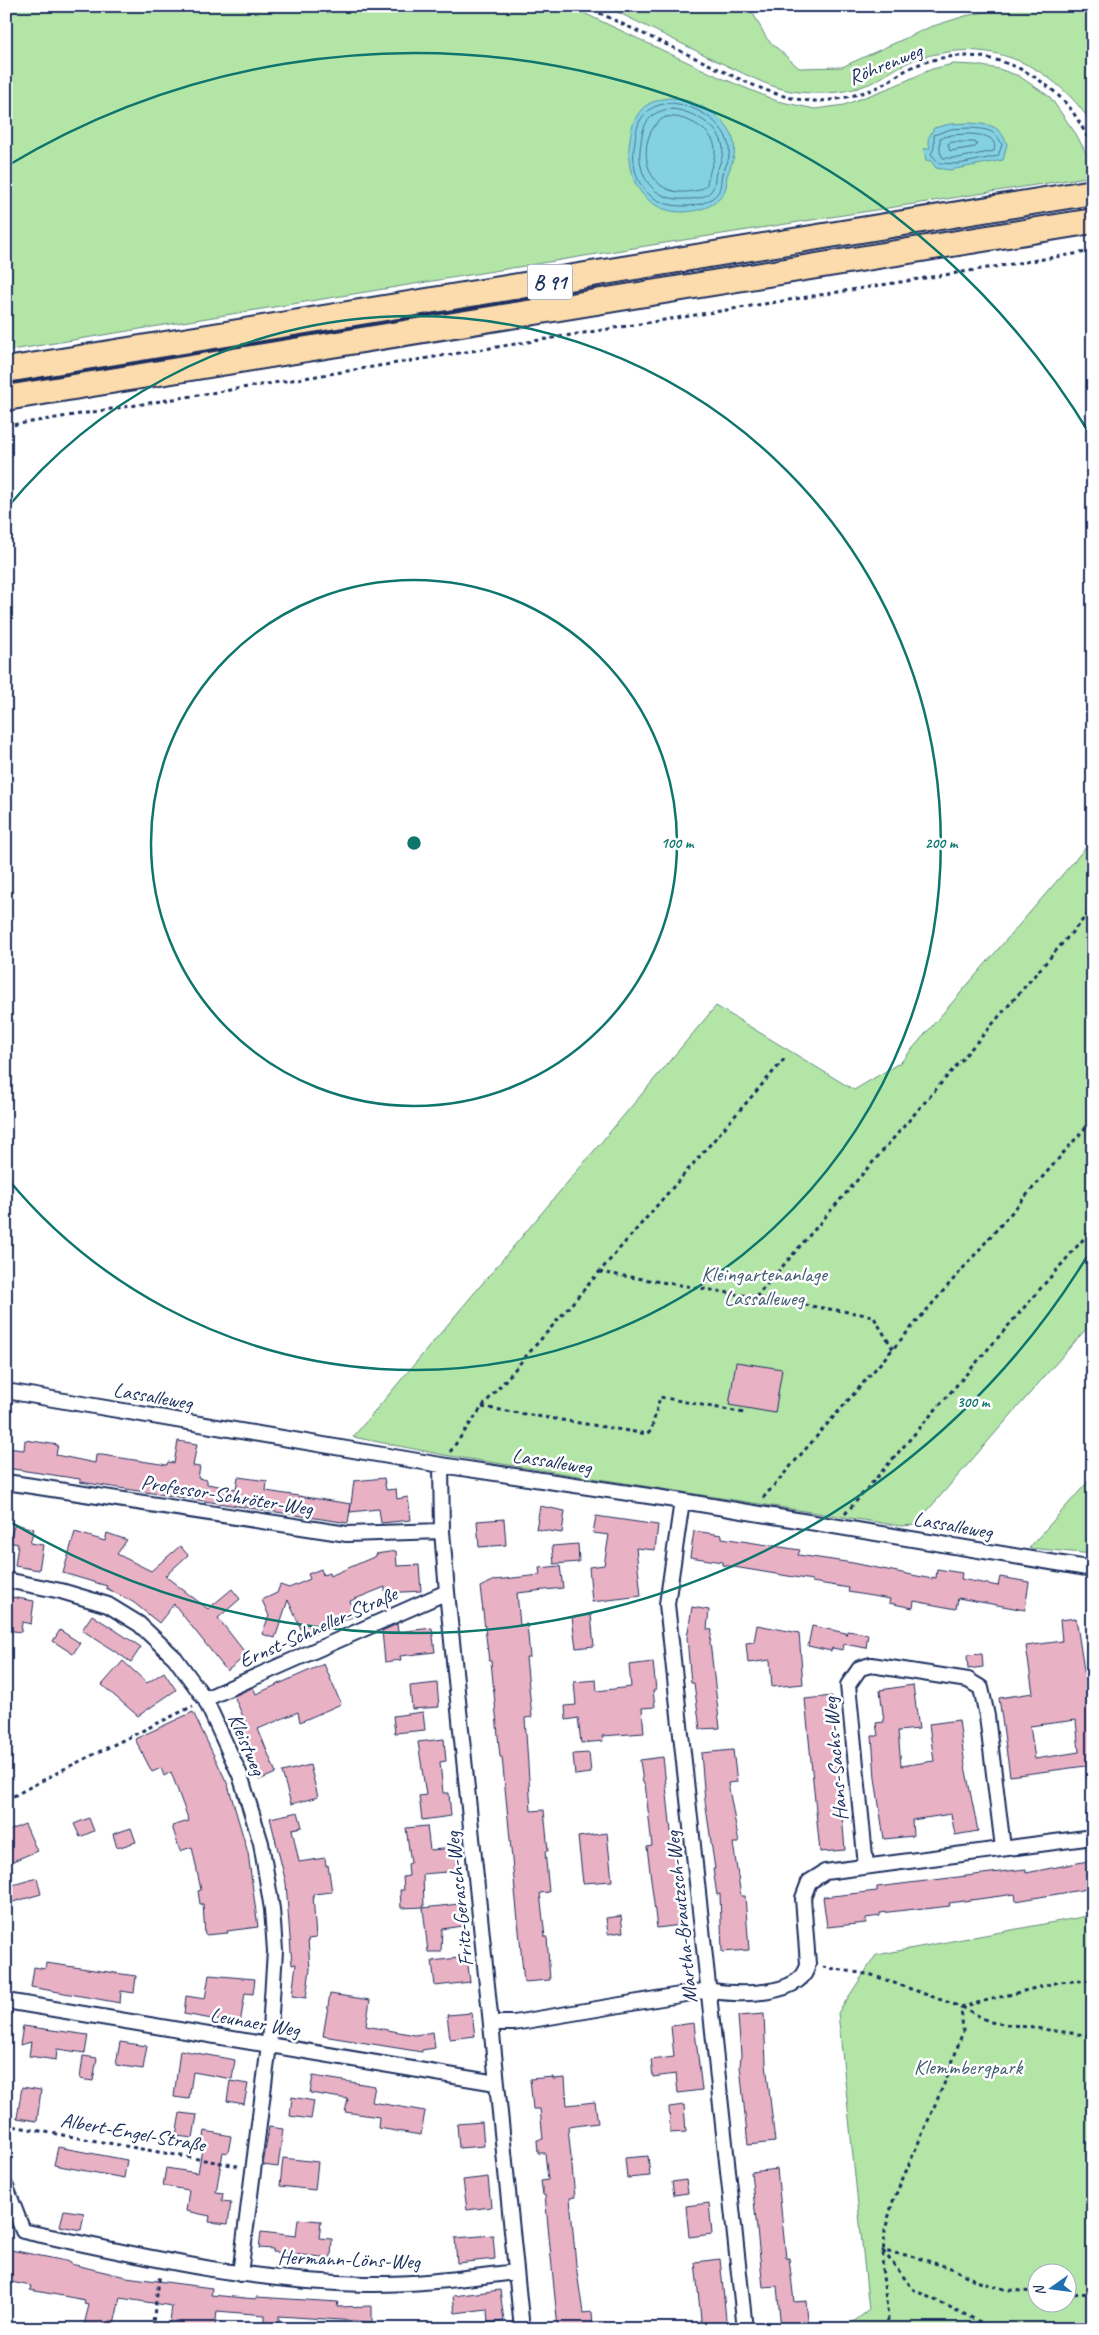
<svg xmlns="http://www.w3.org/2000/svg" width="1099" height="2335" viewBox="0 0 1099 2335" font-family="Caveat,sans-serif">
  <rect width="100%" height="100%" fill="#fff"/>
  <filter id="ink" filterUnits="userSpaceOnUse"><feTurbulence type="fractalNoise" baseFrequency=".02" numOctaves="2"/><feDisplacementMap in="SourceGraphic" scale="10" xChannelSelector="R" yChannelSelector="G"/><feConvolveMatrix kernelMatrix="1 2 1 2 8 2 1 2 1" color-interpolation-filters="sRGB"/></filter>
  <g filter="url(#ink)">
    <path fill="#b2e5a6" stroke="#668a82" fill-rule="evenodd" d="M6,6H569L719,77L777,101L815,109L844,105L894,86L932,69L953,64L976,65L999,69L1019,76L1050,97L1076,134L1093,166V176L652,245L6,351Z
      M605,6H749L767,39L799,68L842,67L930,27L965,16L1013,6H1056L1093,14V125C1059,74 1005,41 942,53C931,55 919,57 909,62C895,68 883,78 869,84C845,94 817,95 791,91C770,88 737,70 717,61C680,43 642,24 605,6Z
      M1093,839V1321L915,1525L901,1526L444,1455L353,1437L716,1006L854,1090L901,1062Z
      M1093,1476V1554L1029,1548Z
      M1093,1915V2329H844L869,2310L838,2013L876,1955ZM1066,2272V2302H1036V2272Z"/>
    <path fill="#84d2e1" stroke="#5a91ad" d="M670,98C694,99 729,116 734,143C736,156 731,165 727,176C726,180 727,183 726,187C723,199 712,206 701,209C654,223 622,185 630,140C631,129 634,118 642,109C649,102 660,99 670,98Z
      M970,123C990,125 999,124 1007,144L1003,160L950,170L936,168L931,161L926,160L924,149L930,148L928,139L934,128L950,124Z"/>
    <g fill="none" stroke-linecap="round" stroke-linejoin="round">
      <path stroke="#457092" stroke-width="1" d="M670,103C696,104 733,126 729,156C728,162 725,168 722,174C720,182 722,189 716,195C708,203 698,205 688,206C647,208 628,179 635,141C636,131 638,120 646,113C652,106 662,104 670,103Z
        M671,109C689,110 717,124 722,143C725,154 720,163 716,173C714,179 716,185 711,191C705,198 696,199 687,199C652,202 635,174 641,142C642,133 644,124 650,118C655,112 663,110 671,109Z
        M666,117C684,114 718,131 715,153C714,164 708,173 707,184C702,191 695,191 686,192C638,195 636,129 666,117Z
        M970,128C985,129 996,129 1002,145L998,156L959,164L939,163L931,154L934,148V135L951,129Z
        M969,134C981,135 998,135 994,151L958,158H943L940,152V138L952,135Z
        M953,142H975L977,145L975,147L950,151L948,144Z"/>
    </g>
    <path fill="#e9b1c4" stroke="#1b2f5e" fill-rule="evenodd" d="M736,1362L782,1369L775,1413L729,1405Z
      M25,1440L58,1445L56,1455L95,1463L96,1455H102L167,1465L168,1462L174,1463L178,1441L197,1444L193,1466L200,1467L198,1478L207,1480V1484L236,1489L238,1477L267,1481L266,1491L351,1504L348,1523L80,1482V1479L6,1468V1448L24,1450Z
      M384,1478L386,1490L396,1489L397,1499L408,1497L411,1520L381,1523L379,1509L350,1512L354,1481Z
      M540,1506L565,1511L562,1533L536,1529Z
      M596,1516L658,1525L655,1550L636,1548L641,1596L592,1602L589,1567L604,1565L609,1535L593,1533Z
      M504,1519L506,1545L479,1547L477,1521Z
      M15,1524L34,1529L30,1543L43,1545L39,1570L15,1566L18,1544L8,1542Z
      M694,1531L722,1535V1538L800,1550L798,1555L853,1563L932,1579V1577L936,1578L937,1569L962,1573L961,1579L998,1586L1000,1577L1029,1582L1025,1610L958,1598L956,1609L914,1601L913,1608L889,1603L890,1599L848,1592L849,1588L812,1582V1580L722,1565V1562L690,1557Z
      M75,1532L105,1541L107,1533L127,1540L117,1554L151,1571L180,1546L188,1555L165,1576L208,1609L232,1589L240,1599L218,1618L247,1655L227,1671L174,1604L159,1623L133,1602L106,1588L107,1586L63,1573Z
      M578,1544L579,1562L554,1564L552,1546Z
      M396,1551L397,1566L419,1565L421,1591L385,1593V1587L350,1601L356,1615L305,1638L288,1600L275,1638L262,1634L269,1616L262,1600L277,1593L280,1585L289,1588L310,1579L308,1574L321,1569L323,1575L329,1573L330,1576L376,1556V1554Z
      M560,1566L563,1588L517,1593L520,1625L527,1624L530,1657H526L532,1717L525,1718L531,1811L544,1810L548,1851H545L549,1892L540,1893L545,1937H547L550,1980L524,1982L502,1757H500L491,1661H489L480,1587L495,1580L540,1575L539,1568Z
      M6,1596L34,1601L31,1624L22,1622L21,1632L6,1630Z
      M692,1607L709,1610L707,1629L712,1630L710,1642L720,1728L700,1729L694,1683H691L687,1638Z
      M92,1615L141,1647L131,1662L82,1630Z
      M591,1615L594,1646L576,1648L572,1617Z
      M1076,1618L1093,1729V1731L1090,1732L1093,1765L1010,1776L999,1698L1033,1693L1026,1646L1062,1641L1060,1620ZM1076,1720L1079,1752L1035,1759L1030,1726Z
      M397,1624L398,1632L432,1628L435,1652L400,1656L401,1660L385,1662L382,1631Z
      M757,1625L799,1633L803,1684L772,1687L770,1660L748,1663L746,1643L754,1642Z
      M812,1626L846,1633V1635L847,1631L868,1634L866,1648L844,1644L843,1650L832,1648L831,1651L808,1646Z
      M60,1630L80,1643L73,1654L53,1641Z
      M982,1654L983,1667L968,1669L967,1655Z
      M123,1661L147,1683L164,1672L176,1690L138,1716L102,1685Z
      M653,1662L656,1690H653L655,1707L642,1708L644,1733L602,1736L603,1741L581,1743L578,1718L566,1720L565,1706L576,1705L574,1682L596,1680L597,1691L631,1687L629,1665Z
      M324,1664L341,1704L300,1722L298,1712L258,1729L276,1773L259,1780L235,1726L245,1721L234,1696L253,1687L256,1694Z
      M437,1683L439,1707L412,1709L410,1686Z
      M913,1685L919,1729L898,1731L901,1766L934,1761L929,1724L959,1720L965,1766L978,1831L955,1835L951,1814L912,1820L913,1836L884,1839L875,1778L872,1736H878L876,1723L884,1722L880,1690Z
      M832,1696L845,1850L820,1852L805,1699Z
      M193,1712L228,1785L248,1853L258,1927L227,1931L228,1933L205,1935L203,1904H200L198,1891L201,1890L192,1847L180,1851L172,1826L189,1821L171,1772L164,1776L161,1768L152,1772L135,1739Z
      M423,1712L425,1730L395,1733L393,1716Z
      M444,1739L446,1761L440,1762L443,1793H449L451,1816L422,1820L419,1796L426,1795L418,1742Z
      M733,1750L737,1782L728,1783L739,1843H733L741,1896H745L749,1950L722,1952L720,1894L717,1895L713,1869H715L705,1801L701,1753Z
      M589,1753L591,1773L575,1775L573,1754Z
      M663,1757L681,1925L657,1928L647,1847L652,1846L645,1783H643L640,1760Z
      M310,1765L318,1797L291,1804L282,1772Z
      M298,1812L302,1827L292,1829L299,1862L325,1858L326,1866L328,1865L332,1892L313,1894L316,1938L308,1939L310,1969L306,1998L292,1996L296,1964L292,1965L286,1883L270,1818Z
      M89,1818L94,1831L80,1837L74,1824Z
      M25,1824L37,1851L6,1864V1832Z
      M427,1826L430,1850L455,1848L458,1871L423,1874L424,1907L401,1908L400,1890H404L403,1877L409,1876L408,1864L411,1863L406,1828Z
      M131,1828L136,1842L117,1848L113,1834Z
      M607,1833L612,1881L583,1883L578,1837Z
      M1093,1860V1888L1016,1901L1015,1894L949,1903L950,1906L924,1909V1908L880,1913V1916L866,1918V1923L827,1927L823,1897L877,1891V1887L991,1873L1026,1869V1873Z
      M37,1878L41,1894L6,1904V1887Z
      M459,1904L462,1926L442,1929L441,1952H428L423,1908Z
      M621,1916L623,1932L608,1934L606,1918Z
      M467,1957L470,1982L435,1986L432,1961Z
      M46,1963L136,1976L134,1993L121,1991L120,2003L31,1987L34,1967L45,1969Z
      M209,1975L255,1979L253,1994L245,1993L240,2024L184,2014L186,1996L205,1999Z
      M330,1994L370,2000L366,2026L415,2035L433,2032L435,2048L422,2050V2052L323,2036Z
      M472,2013L475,2036L450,2039L447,2015Z
      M764,2014L766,2063L775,2142L748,2145L740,2066L741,2055L738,2016Z
      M694,2023L702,2090L678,2093L676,2074L653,2077L651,2060L674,2057L671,2026Z
      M23,2026L88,2035L85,2053L57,2049L56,2060L29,2056L31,2042L20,2045Z
      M120,2042L147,2046L143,2069L116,2065Z
      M180,2050L235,2060L232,2079L193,2072L189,2099L174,2097Z
      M83,2056L97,2058L93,2081L80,2079Z
      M313,2076L375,2086L372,2102L425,2111L421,2135L378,2128L379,2117L345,2112L348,2099L310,2093Z
      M553,2077V2079L565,2078L567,2105L595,2102L598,2123L568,2127L575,2197L570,2198L576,2265L583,2313L592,2312L593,2326L585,2327V2329H558L545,2195H543L541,2181L548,2180L545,2153H538L537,2140L543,2139L540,2109H533L530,2079Z
      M230,2081L248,2084L244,2104L227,2101Z
      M22,2087L41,2090L37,2121L17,2118Z
      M292,2097L314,2101L311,2119L290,2116Z
      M684,2105L686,2132L670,2133L669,2107Z
      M180,2113L197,2115L193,2138L176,2136Z
      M482,2122L484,2146L459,2148L457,2124Z
      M269,2127L283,2129L278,2167L263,2165Z
      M205,2131L231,2136L228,2153L223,2152L216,2192L223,2193L222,2201L231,2202L228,2224L209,2222L210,2216L186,2211L189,2190L163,2186L166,2168L198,2173Z
      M58,2147L127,2160L124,2178L54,2165Z
      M648,2156L650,2176L627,2178L625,2158Z
      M283,2158L318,2162L315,2190L280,2186Z
      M777,2169L786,2258H789L794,2302L806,2301L809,2329H781L777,2286L763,2287L751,2172Z
      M488,2177L491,2207L467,2210L463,2180Z
      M686,2180L688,2193L674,2195L672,2182Z
      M709,2203L712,2234L689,2237L686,2206Z
      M64,2210L84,2213L81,2230L60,2226Z
      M298,2219L321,2221L319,2238L332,2239L331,2258L273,2252V2249L259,2248L261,2232L296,2236Z
      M493,2235L495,2259L457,2263L455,2238Z
      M6,2249L71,2262V2264L126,2277L212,2288L211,2295L256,2299V2297L338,2302L337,2307L372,2306V2322L279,2316V2323L265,2322V2315L217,2311L215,2329H169L172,2306L120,2298L113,2329H83L89,2305L84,2304L85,2300L30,2290L31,2286L6,2281Z
      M720,2259L727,2329H702L695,2262Z
      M500,2290L504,2321L488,2323L487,2309L455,2313L453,2296Z"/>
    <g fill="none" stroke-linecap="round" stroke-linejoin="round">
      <g stroke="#1b2f5e" stroke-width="18">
        <path id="minor" d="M6,1391L441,1465L682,1501L1093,1569
          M441,1465L442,1531L447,1592L522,2329
          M6,1482L347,1534L442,1531
          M682,1501L667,1604L745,2329
          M6,1580L61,1591L108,1605L139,1624L175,1658L205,1699L240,1775L261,1843L272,1909L275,1951L269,2045L240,2274
          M205,1699L447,1592
          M866,1866L848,1685L860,1668L871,1665L968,1680L981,1688L987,1716L1003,1848
          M6,2001L496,2083
          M492,2023H514L709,1990C734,1996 803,1997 808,1964L803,1898L809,1882L825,1872L1093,1837
          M6,2187L23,2231C136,2255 249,2282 365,2284C416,2285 466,2278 516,2272"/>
      </g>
      <g stroke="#1b2f5e" stroke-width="28">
        <path id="trunk" d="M6,370L1093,192
          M6,398L1093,221"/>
      </g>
      <path stroke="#1b2f5e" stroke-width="3" stroke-dasharray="4 4" stroke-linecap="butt" d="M585,6C624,25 663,43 702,61C736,77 773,98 811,101C829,102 854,96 871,90C887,84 901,71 917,65C974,43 1032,63 1070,108C1079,120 1086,135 1093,147
        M6,426L1093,251
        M599,1272L873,1316L893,1349
        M756,1297L1093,908
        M482,1407L647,1434L651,1431L660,1397L744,1413
        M450,1452L482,1407L786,1057
        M763,1498L1093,1119
        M845,1514L1093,1228
        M6,1800L64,1769L193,1706
        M823,1967L872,1975L961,2007L1059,1982L1093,1980
        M962,2007L990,2022L1093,2036
        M6,2125L238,2166
        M1066,2294L1093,2293
        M152,2329L160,2274
        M887,2329L888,2317L882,2268L885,2230L893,2201L948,2075L963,2031L961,2007
        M995,2329L914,2290L883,2251L911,2256L951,2268L979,2282L1008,2290L1036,2292"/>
      <use href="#minor" stroke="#fff" stroke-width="14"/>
      <use href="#trunk" stroke="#fcdcac" stroke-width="24"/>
    </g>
  </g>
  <g fill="none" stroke="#0f766e" stroke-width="2.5">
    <circle cx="414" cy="843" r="263"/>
    <path d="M7 508A527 527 0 1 1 7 1178"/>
    <path d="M1091 1250A790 790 0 0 1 7 1520M7 166A790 790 0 0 1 1091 436"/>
  </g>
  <g text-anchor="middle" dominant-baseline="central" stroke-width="5" stroke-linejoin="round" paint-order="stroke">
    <rect fill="#fff" stroke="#5f6d8e" stroke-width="1" x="527.5" y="264.5" width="45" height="35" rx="4"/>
    <g font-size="20" font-weight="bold" fill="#1b2f5e">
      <text x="550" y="282">B 91</text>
    </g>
    <g font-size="21" fill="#1b2f5e" stroke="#fff">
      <text transform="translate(885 64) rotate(-22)">Röhrenweg</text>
      <text transform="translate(153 1396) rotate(10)">Lassalleweg</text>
      <text transform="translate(552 1461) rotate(9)">Lassalleweg</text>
      <text transform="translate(227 1495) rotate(9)">Professor-Schröter-Weg</text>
      <text transform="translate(953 1525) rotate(10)">Lassalleweg</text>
      <text transform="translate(318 1627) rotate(-24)">Ernst-Schneller-Straße</text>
      <text transform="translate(247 1744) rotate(67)">Kleistweg</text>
      <text transform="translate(835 1759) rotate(-95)">Hans-Sachs-Weg</text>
      <text transform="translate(459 1899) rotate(-96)">Fritz-Gerasch-Weg</text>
      <text transform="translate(681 1917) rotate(-96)">Martha-Brautzsch-Weg</text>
      <text transform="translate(255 2022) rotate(10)">Leunaer Weg</text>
      <text transform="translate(133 2132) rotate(10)">Albert-Engel-Straße</text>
      <text transform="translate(349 2259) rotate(2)">Hermann-Löns-Weg</text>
    </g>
    <g font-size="21" fill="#415c70" stroke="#fff">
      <text x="764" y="1274">Kleingartenanlage<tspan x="764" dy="24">Lassalleweg</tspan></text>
      <text x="968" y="2067">Klemmbergpark</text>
    </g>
  </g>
  <circle cx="414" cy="843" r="8" fill="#0f766e" stroke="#fff" stroke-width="2.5"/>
  <g font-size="15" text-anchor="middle" font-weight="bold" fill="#0f766e" stroke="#fff" stroke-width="5" stroke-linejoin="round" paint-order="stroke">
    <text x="677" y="848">100 m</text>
    <text x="941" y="848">200 m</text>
    <text x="973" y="1407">300 m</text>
  </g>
  <rect width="1099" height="2335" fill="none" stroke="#fff" stroke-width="25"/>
  <rect x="12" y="12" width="1074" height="2310" fill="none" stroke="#1b2f5e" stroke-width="2" filter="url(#ink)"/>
  <g transform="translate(1052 2288) rotate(256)"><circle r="24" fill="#ffffff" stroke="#a4acbf"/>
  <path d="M0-4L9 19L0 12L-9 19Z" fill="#1f6fb2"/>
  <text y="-8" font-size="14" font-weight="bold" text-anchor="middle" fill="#1b2f5e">N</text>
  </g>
</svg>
